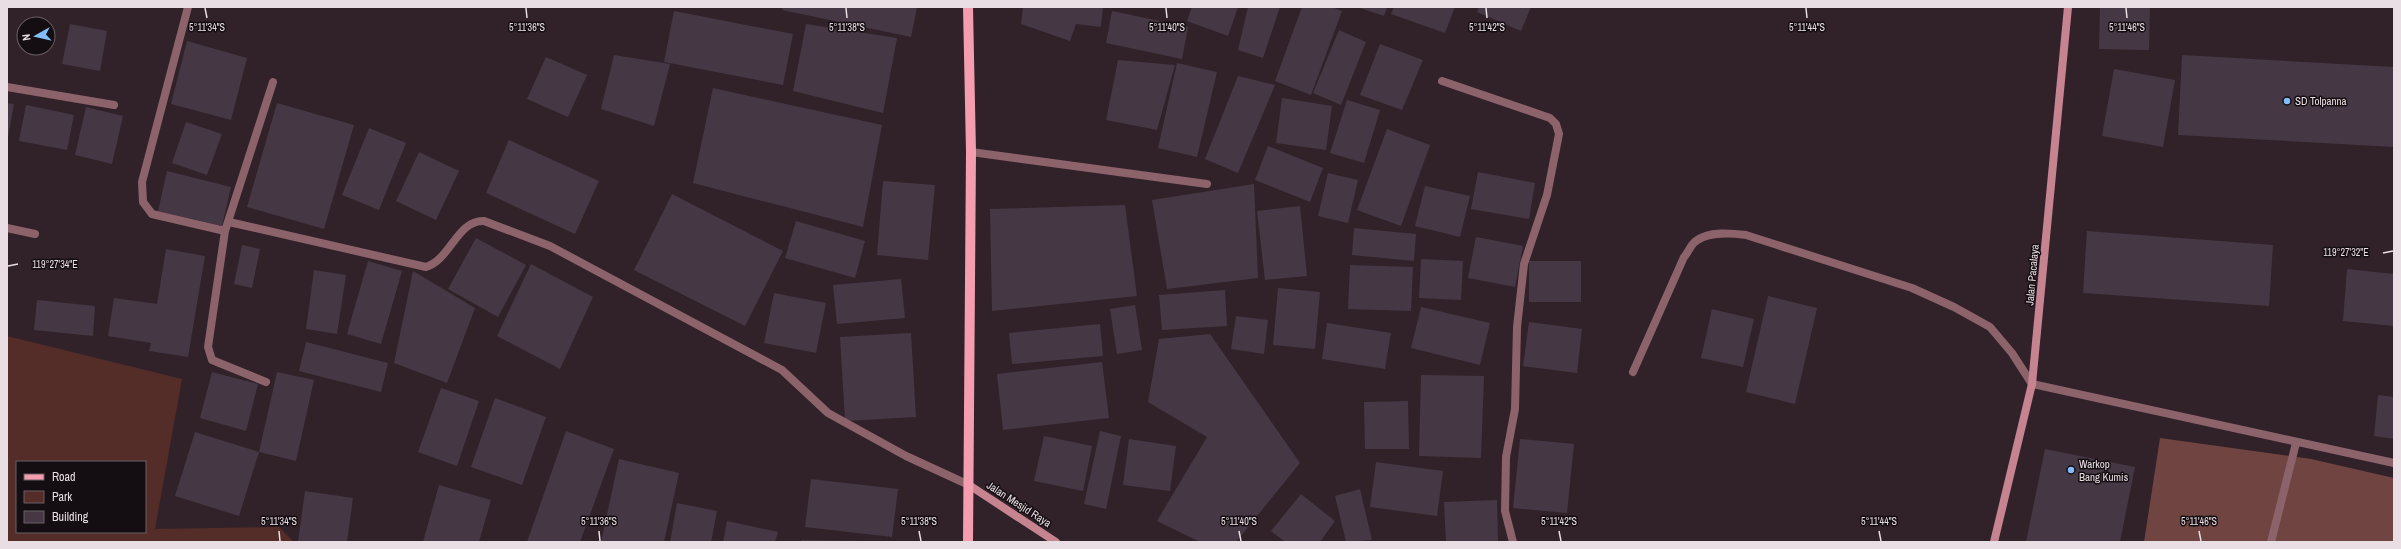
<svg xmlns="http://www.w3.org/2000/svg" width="2401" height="549" viewBox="0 0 2401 549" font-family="'Archivo Narrow',sans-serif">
  <rect width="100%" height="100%" fill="#312129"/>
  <path fill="#542d29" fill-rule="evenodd" d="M7,336L182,379L155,529L279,527L294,542H7ZM17,462H145V532H17Z"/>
  <path fill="#704440" d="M2160,438L2311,459L2394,478V542H2144Z"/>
  <path fill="#453844" d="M783,7H917L911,37L782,10Z
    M1023,7H1103L1101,27L1076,24L1070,41L1021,24Z
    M1192,7H1238L1228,36L1187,21Z
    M1248,7H1280L1263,58L1238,50Z
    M1302,7H1332L1342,11L1311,95L1275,81Z
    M1357,7H1387L1384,16Z
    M1394,7H1455L1445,33L1391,14Z
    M1479,7H1531L1521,31L1477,12Z
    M2100,7H2150L2149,50L2099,49Z
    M674,11L793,34L783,85L664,62Z
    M1112,11L1188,27L1182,59L1106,43Z
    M70,24L107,31L100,71L62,64Z
    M806,24L897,38L883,113L793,91Z
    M1339,30L1366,42L1341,105L1313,93Z
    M187,41L247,58L231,120L171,104Z
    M1380,44L1423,60L1402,110L1360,95Z
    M614,55L670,64L654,126L601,109Z
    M2182,55L2394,67V147L2178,135Z
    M546,57L587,75L568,117L527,99Z
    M1118,60L1175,65L1157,130L1106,120Z
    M1177,63L1217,72L1197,157L1158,148Z
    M2114,69L2175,80L2163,147L2102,136Z
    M1238,76L1275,85L1238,173L1205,159Z
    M713,88L882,125L863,227L693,183Z
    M1282,98L1332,106L1326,150L1276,143Z
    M1347,100L1380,110L1364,163L1330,153Z
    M7,103L14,104L8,137H7Z
    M277,103L354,125L324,229L247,207Z
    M26,105L74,115L67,150L19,141Z
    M86,107L123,116L112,164L75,155Z
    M186,122L222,134L207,175L172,163Z
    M369,128L406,143L379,210L342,195Z
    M1387,129L1430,145L1401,226L1357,210Z
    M509,140L599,181L575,234L486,193Z
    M1268,146L1323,168L1310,202L1255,180Z
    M419,152L459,171L436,220L396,201Z
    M167,171L231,187L222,226L158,211Z
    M1478,172L1535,183L1529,219L1471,209Z
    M1328,173L1358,180L1348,223L1318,216Z
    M883,181L935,185L928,260L877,255Z
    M1254,184L1258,278L1167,289L1152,200Z
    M1425,186L1470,196L1460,237L1415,226Z
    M672,194L783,251L745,326L634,270Z
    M1125,205L1137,296L992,311L990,209Z
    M1300,206L1307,276L1265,280L1257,211Z
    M796,221L865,241L855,278L785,258Z
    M1354,228L1416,234L1414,261L1352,255Z
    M2087,231L2273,245L2269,306L2083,293Z
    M1476,237L1523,246L1515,287L1468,278Z
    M476,238L526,265L498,317L448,289Z
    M242,245L260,249L252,288L234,284Z
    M166,249L205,256L188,357L149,351L151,343L108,336L114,298L157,304Z
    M1421,259L1463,261L1461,300L1419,298Z
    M368,261L402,271L381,344L347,334Z
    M1529,261H1581V302H1529Z
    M531,264L593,297L560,369L497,336Z
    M1350,265L1413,267L1411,311L1348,309Z
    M2347,269L2394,274V326L2343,321Z
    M314,270L346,275L337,334L306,329Z
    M413,271L475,308L447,383L394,363Z
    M901,279L905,318L837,324L833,285Z
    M1278,288L1320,292L1315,349L1273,345Z
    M1225,290L1227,326L1162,330L1159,295Z
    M774,293L826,303L816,353L764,343Z
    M1768,296L1817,308L1795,404L1746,392Z
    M37,300L95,306L93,336L34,330Z
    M1135,305L1142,350L1117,354L1110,309Z
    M1421,307L1490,323L1480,365L1411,348Z
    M1712,309L1754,319L1743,367L1701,358Z
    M1236,316L1268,320L1264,354L1231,349Z
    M1529,322L1582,329L1577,373L1523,366Z
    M1327,323L1391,333L1385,369L1322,359Z
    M1100,324L1103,356L1012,364L1009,333Z
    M911,333L916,417L845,421L840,337Z
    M1210,334L1300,463L1236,542H1200L1157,521L1207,437L1148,402L1159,339Z
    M306,342L388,363L381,392L299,371Z
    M1102,362L1109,418L1003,430L997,374Z
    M212,372L258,384L246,431L200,418Z
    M277,372L314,380L296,461L259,452Z
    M1421,375L1484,376L1481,458L1419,456Z
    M441,388L479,401L457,466L418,452Z
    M2378,395L2394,397V439L2374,436Z
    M495,398L546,417L522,485L471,467Z
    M1408,401L1409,449H1365L1364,402Z
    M566,431L614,449L580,542H527Z
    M1100,431L1121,436L1106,509L1084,504Z
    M195,432L259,452L239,516L175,496Z
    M1044,436L1092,446L1083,491L1034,481Z
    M1129,439L1176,446L1170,491L1123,485Z
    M1520,439L1574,444L1567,513L1513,508Z
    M2045,449L2135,467L2120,542H2026Z
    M619,459L679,473L664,542H601Z
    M1376,462L1443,471L1437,516L1370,507Z
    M811,479L898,489L892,537L805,527Z
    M439,485L491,500L479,542H423Z
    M1360,489L1372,540L1346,542L1335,496Z
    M305,491L353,498L347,542H298Z
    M1301,494L1335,521L1320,542H1285L1271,531Z
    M1497,500L1498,542H1446L1444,502Z
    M677,503L717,511L711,542H670Z
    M727,521L778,532L775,542H723Z
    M801,540L871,541V542H801Z"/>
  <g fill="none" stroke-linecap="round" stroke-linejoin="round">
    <path stroke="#8c636b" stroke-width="8" d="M971,152L1207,184"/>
    <path stroke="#8c636b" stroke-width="8" d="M188,7L142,182L143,202L152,214L225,231
      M1442,81L1550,118L1556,124L1559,134L1547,195L1524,264L1517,327L1515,409L1506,457L1505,511L1513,542
      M7,87L114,105
      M229,222L426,267C451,259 457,220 484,221L550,246L782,370L828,413L906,456L969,485
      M7,228L35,234
      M1633,372L1684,257C1688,253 1691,244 1696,241C1709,231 1731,233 1746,235L1912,288L1954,307L1990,327L2012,353L2032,384L2394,463
      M266,382L212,360L208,347L225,231L273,82
      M2271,542L2296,443"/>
    <path stroke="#c68491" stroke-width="8" d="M969,485L1056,542
      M1994,542L2032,384L2068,7"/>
    <path stroke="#f39daf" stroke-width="10" d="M968,542L971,152L968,7"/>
  </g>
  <path fill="none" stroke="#e9dee3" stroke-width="1.5" d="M205,8L207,18M526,8L527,18M846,8L847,18M1166,8L1167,18M1486,8L1487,18M1806,8L1807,18M2126,8L2127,18M2383,253L2393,251M8,266L18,264M279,531L280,541M599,531L600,541M919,531L921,541M1239,531L1241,541M1559,531L1561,541M1879,531L1881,541M2199,531L2201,541"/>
  <g fill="#82bcfa" stroke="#140d11" stroke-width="1.5">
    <circle cx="2287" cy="101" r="4"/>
    <circle cx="2071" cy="470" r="4"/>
  </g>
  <g text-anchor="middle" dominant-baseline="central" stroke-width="3" stroke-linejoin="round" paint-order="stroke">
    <g font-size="11" fill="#e9dee3" stroke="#140d11" text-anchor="start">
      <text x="2295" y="101">SD Tolpanna</text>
      <text x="2079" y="464">Warkop<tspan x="2079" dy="13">Bang Kumis</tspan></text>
    </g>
    <g font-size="11" fill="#e9dee3" stroke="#140d11">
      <text transform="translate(2032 275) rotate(-85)">Jalan Pacalaya</text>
      <text transform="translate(1019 504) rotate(33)">Jalan Mesjid Raya</text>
    </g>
  </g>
  <g font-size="10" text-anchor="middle" fill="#e9dee3" stroke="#140d11" stroke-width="3" stroke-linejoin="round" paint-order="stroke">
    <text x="207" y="31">5°11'34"S</text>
    <text x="527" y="31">5°11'36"S</text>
    <text x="847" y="31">5°11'38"S</text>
    <text x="1167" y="31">5°11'40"S</text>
    <text x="1487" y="31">5°11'42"S</text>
    <text x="1807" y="31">5°11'44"S</text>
    <text x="2127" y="31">5°11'46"S</text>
    <text x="2346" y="256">119°27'32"E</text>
    <text x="55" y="268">119°27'34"E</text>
    <text x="279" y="525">5°11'34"S</text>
    <text x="599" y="525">5°11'36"S</text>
    <text x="919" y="525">5°11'38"S</text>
    <text x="1239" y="525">5°11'40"S</text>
    <text x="1559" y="525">5°11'42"S</text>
    <text x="1879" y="525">5°11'44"S</text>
    <text x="2199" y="525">5°11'46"S</text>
  </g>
  <rect width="2401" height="549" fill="none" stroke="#e9dee3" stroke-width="16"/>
  <rect x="16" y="461" width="130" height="72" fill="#140d11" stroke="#696165"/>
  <rect x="24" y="474" width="20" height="6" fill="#f39daf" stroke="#696165"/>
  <text x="52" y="481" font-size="12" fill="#e9dee3">Road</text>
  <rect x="24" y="491" width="20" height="12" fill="#542d29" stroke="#696165"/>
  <text x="52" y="501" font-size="12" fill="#e9dee3">Park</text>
  <rect x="24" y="511" width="20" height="12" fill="#453844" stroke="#696165"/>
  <text x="52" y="521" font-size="12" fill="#e9dee3">Building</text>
  <g transform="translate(36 36) rotate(262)"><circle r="19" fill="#140d11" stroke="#696165"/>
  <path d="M0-3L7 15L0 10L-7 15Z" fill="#82bcfa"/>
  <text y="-6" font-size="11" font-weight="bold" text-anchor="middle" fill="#e9dee3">N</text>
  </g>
</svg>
